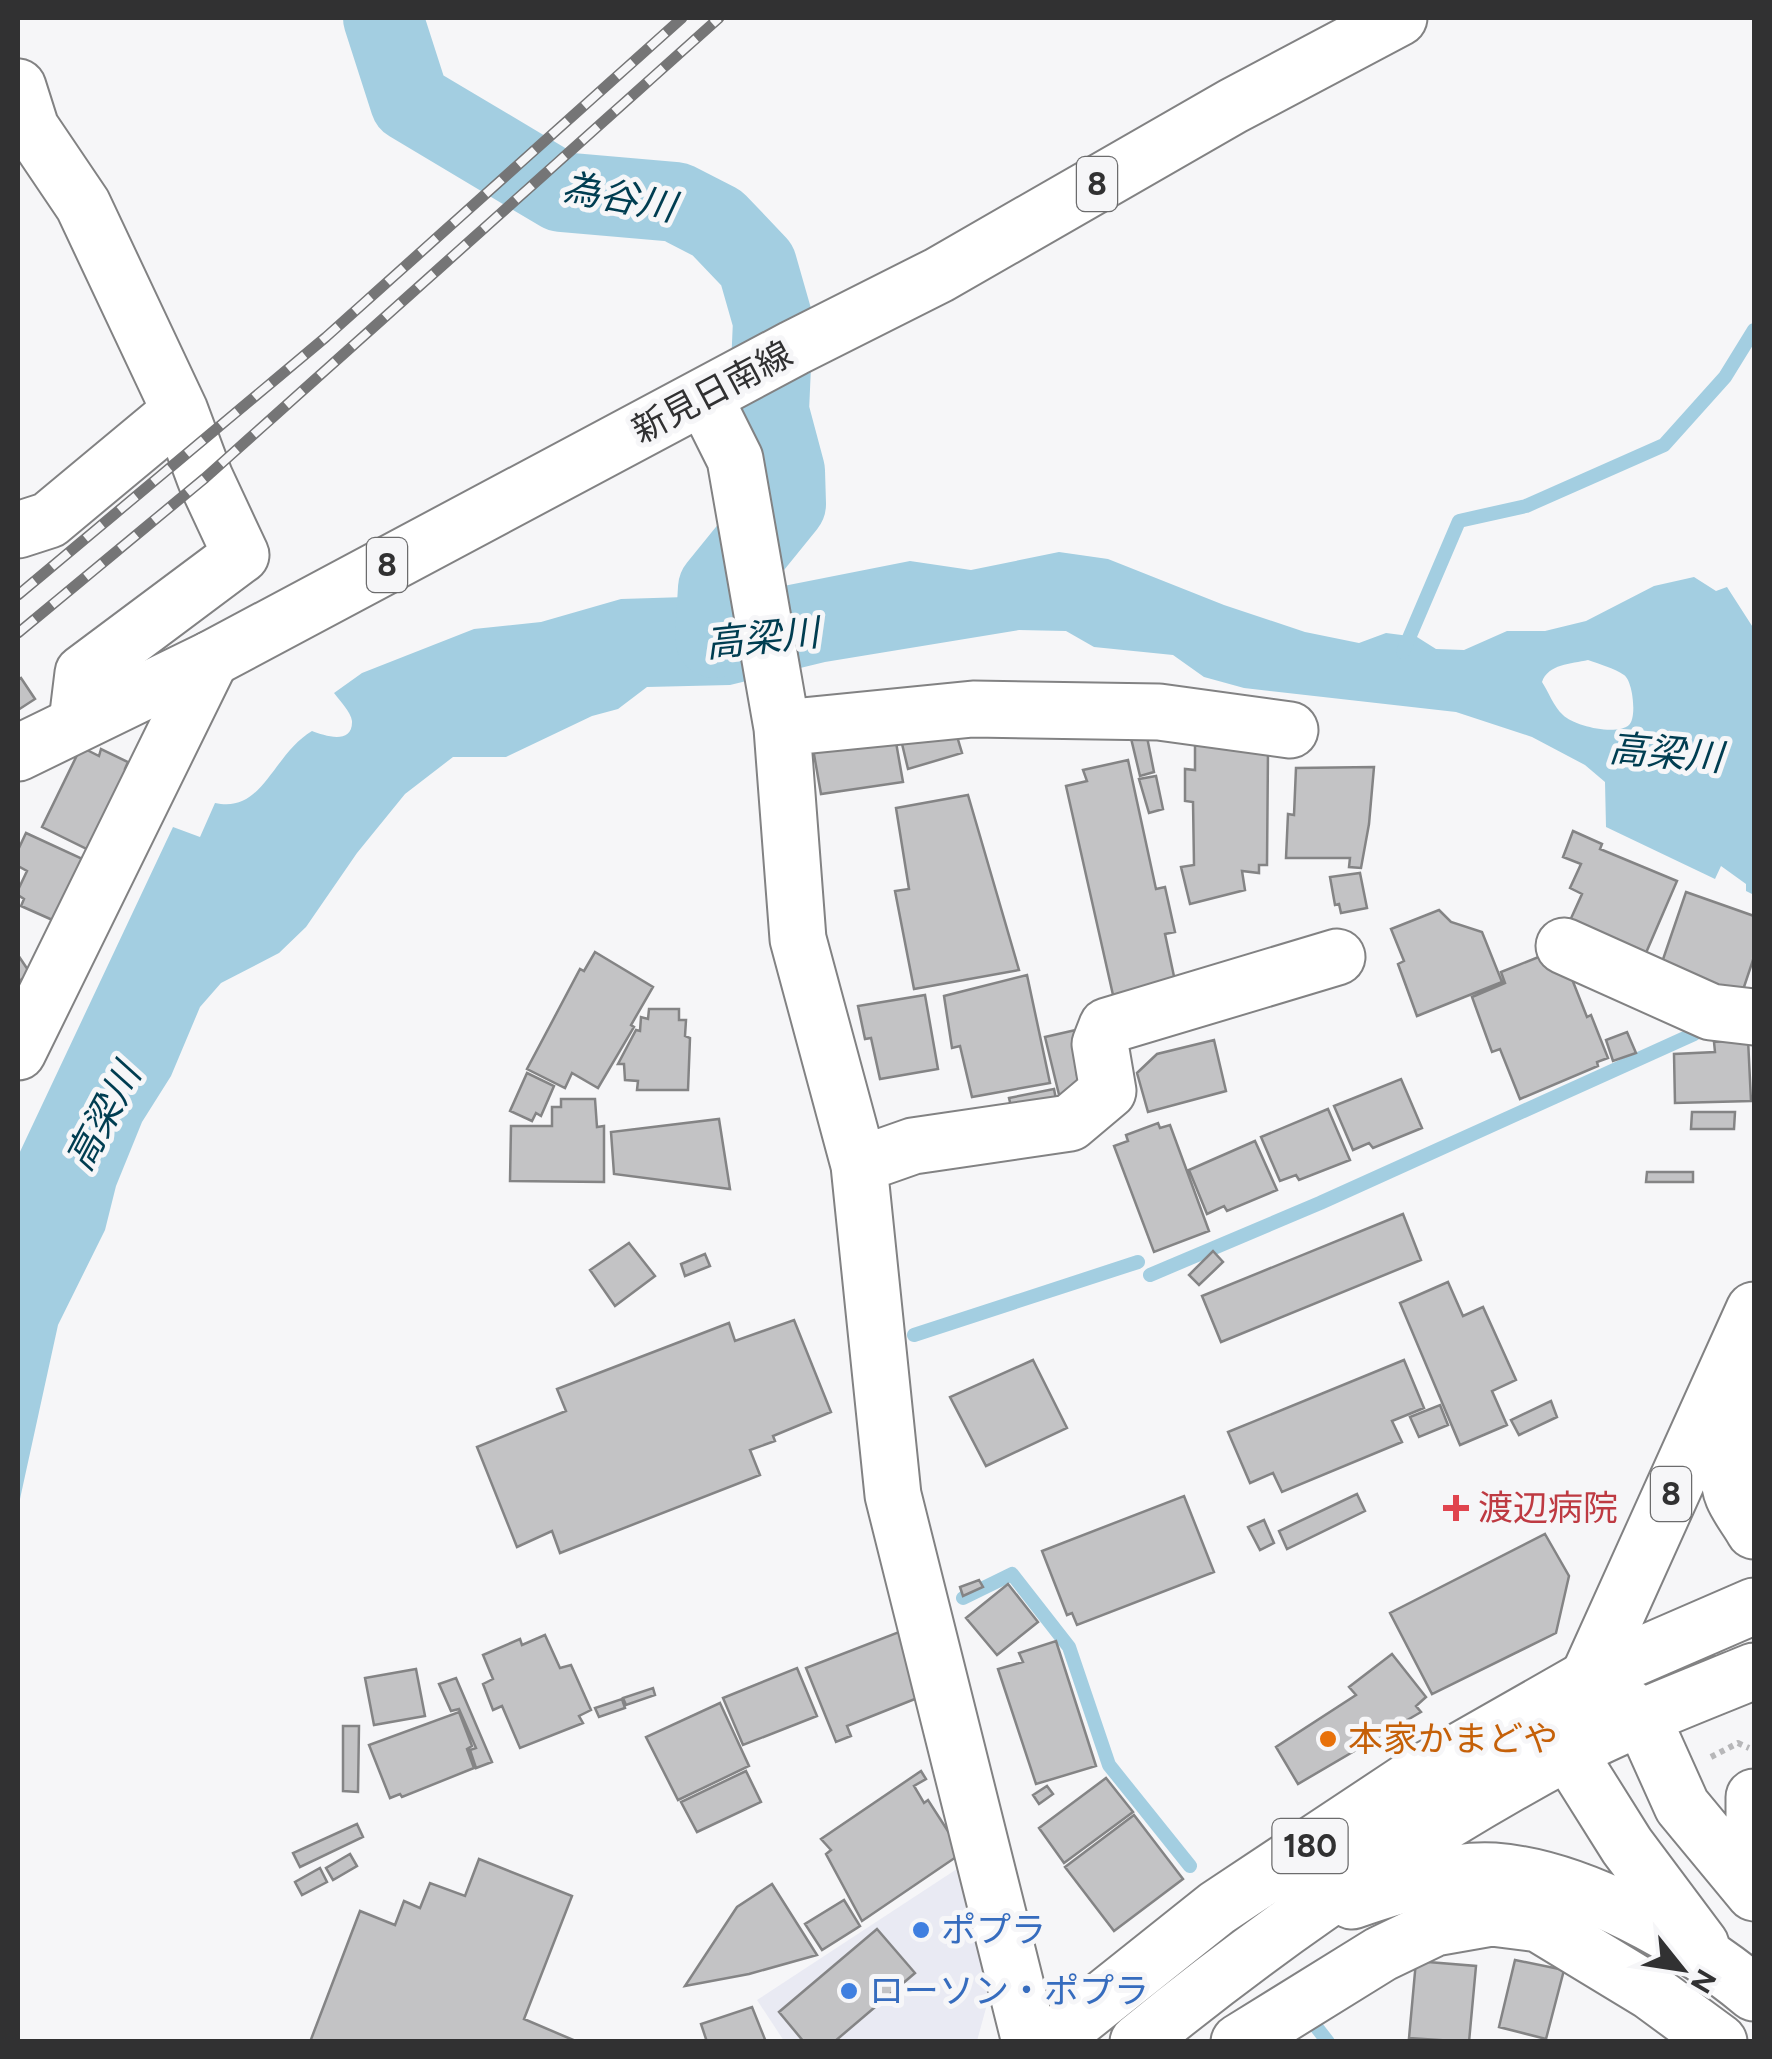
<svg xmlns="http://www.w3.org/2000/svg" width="1772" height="2059" viewBox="0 0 1772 2059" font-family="Figtree,'Noto Sans JP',sans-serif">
  <rect width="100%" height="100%" fill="#f6f6f8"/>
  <path fill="#e9eaf3" d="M966,1863L989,1997L977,2041H784L757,2000Z"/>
  <path fill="#a3cee1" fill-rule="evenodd" d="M1059,552L1108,559L1224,605L1305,632L1359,643L1386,633L1417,637L1436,649L1464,650L1507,631H1545L1586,621L1654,586L1694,577L1716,591L1727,587L1754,629V895L1746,891V884L1721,866L1715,879L1606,827L1605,782L1585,765L1532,737L1456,712L1244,688L1204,677L1173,655L1094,647L1066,631L1019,630L825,662L730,685L647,687L618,709L592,716L506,757H453L405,794L357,853L306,927L279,953L221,983L200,1007L171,1076L142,1122L116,1186L105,1230L58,1325L18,1508V1156L173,827L200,837L215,803C263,814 272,755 312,731C325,736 353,745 352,721C351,712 339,700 334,693L362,673L474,629L541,622L621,599L686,597L705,589L738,595L910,561L971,570ZM1588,660C1599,664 1614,668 1624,675C1633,681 1637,718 1629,725C1616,736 1574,726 1563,715C1554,707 1548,691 1542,682C1548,664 1571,664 1588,660Z"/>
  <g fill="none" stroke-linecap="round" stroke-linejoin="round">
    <path stroke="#a3cee1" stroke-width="14" d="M1403,652L1459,521L1526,506L1664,445L1725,377L1754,330
      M1150,1275L1320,1203L1694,1034
      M914,1335L1138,1262
      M963,1598L1012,1574L1069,1647L1109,1765L1190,1866
      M1307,2015L1328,2042"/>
    <path stroke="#a3cee1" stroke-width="80" d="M383,18L410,102L561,192L676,202L717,223L757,265L773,321L769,411L785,471L786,504L718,588L715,638"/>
  </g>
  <path fill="#c3c3c5" stroke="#848485" stroke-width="2.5" d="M21,678L35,699L18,710V680Z
    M953,723L962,753L908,769L898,727Z
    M894,731L903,782L821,794L812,743Z
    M1146,732L1154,772L1140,776L1130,734Z
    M1195,745L1268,750L1267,865H1259V873L1242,871L1245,890L1190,904L1181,867L1194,865L1193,802L1185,801V769L1195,770Z
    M81,747L99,756L101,749L128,762L125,769L131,772L93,852L42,827Z
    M1128,760L1156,889L1165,887L1175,932L1165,934L1175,981L1113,995L1066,786L1087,781L1083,770Z
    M1374,767L1369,824L1361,868L1349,867L1350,858H1286L1288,814L1294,815L1296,768Z
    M1156,776L1163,809L1149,813L1139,779Z
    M968,795L1019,970L914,989L895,891L909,889L896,808Z
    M1573,831L1602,844L1600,849L1677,881L1639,969L1563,936L1582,894L1570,888L1581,864L1563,857Z
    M26,833L87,861L57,922L21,906L24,899L18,895V890L27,871L18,866V850Z
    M1360,873L1367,908L1341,913L1339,904L1335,905L1330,877Z
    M1686,892L1754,916V957L1740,999L1659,971Z
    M1439,910L1451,922L1482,932L1502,982L1417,1016L1398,964L1404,961L1391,929Z
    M595,952L653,987L631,1025L634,1027L598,1088L572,1073L565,1088L527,1069L580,969L584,971Z
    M1551,952L1566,964L1587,1017L1591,1015L1608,1058L1597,1062L1598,1066L1520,1099L1500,1049L1492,1052L1472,997L1505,983L1501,972Z
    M18,955L30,973L18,982Z
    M1027,975L1050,1083L972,1097L960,1046L952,1048L944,996Z
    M925,995L938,1069L880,1079L871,1038L865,1039L858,1006Z
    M649,1009H679V1020H686L685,1036L690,1038L688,1090H637L638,1081L625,1080L624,1064H618L636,1030L640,1031L641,1017L648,1019Z
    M1080,1029L1090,1071L1077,1075L1083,1102L1062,1107L1045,1037Z
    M1627,1032L1636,1053L1613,1061L1606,1040Z
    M1748,1039L1751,1101L1675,1103L1674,1054L1715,1052L1714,1042Z
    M1214,1040L1226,1091L1148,1112L1137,1073L1157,1054Z
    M527,1073L554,1086L541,1116L536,1113L532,1121L510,1111Z
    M1401,1079L1422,1128L1373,1148L1369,1143L1353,1150L1334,1106Z
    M1054,1089L1058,1110L1014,1119L1009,1098Z
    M561,1099H595L597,1127L604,1126V1182L510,1181L511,1126H552V1107H561Z
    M1328,1109L1350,1160L1299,1180L1296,1175L1280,1181L1261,1137Z
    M1692,1112H1735L1734,1129H1691Z
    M719,1119L730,1189L614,1174L611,1132Z
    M1158,1123L1160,1128L1170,1125L1209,1231L1154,1252L1114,1146L1128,1141L1126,1135Z
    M1255,1141L1277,1190L1227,1211L1224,1206L1207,1214L1189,1170Z
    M1647,1172H1693V1182H1646Z
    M1403,1214L1421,1260L1221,1342L1202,1296Z
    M629,1243L655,1276L615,1306L590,1270Z
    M1213,1251L1223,1262L1199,1285L1189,1275Z
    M705,1254L710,1266L685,1276L681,1264Z
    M1448,1282L1463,1316L1483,1307L1516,1380L1492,1391L1507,1425L1460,1445L1400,1303Z
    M794,1320L831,1412L773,1436L775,1441L750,1450L760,1475L560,1553L552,1531L517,1547L477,1447L566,1411L557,1389L729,1323L735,1341Z
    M1033,1360L1067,1428L986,1466L950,1397Z
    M1404,1360L1424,1408L1392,1421L1402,1442L1282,1492L1273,1473L1250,1483L1228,1432Z
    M1551,1401L1557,1417L1519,1435L1511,1420Z
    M1440,1405L1448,1425L1419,1437L1410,1417Z
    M1357,1494L1365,1511L1287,1549L1279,1531Z
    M1184,1496L1214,1572L1077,1625L1072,1613L1067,1615L1042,1551Z
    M1264,1520L1274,1543L1260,1550L1248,1527Z
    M1545,1534L1569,1576L1556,1633L1432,1694L1390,1613Z
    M979,1580L983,1587L963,1596L960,1587Z
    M1008,1584L1038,1622L997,1655L966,1618Z
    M899,1632L925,1695L847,1726L851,1736L836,1742L806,1668Z
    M545,1635L560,1668L571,1665L591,1710L579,1716L583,1723L520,1748L502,1706L493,1710L483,1684L493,1679L483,1655L520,1639L522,1645Z
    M1056,1641L1096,1766L1036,1784L998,1669L1023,1662L1019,1653Z
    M1392,1654L1426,1697L1416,1706L1421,1712L1298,1784L1276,1747L1356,1695L1349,1687Z
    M797,1668L817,1716L743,1745L723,1698Z
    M416,1669L425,1716L374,1725L365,1678Z
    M456,1678L492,1762L476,1768L470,1750L476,1748L459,1709L451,1711L439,1684Z
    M653,1688L655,1695L626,1705L623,1698Z
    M622,1699L625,1708L599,1717L595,1708Z
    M720,1703L749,1766L678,1800L646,1737Z
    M459,1712L472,1746L467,1749L474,1768L402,1797L400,1794L390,1798L369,1745Z
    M343,1726H359L358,1792L343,1791Z
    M746,1771L761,1802L697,1832L681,1802Z
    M921,1771L926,1779L914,1786L924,1803L928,1800L962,1853L862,1921L826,1854L831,1850L821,1839Z
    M1106,1778L1133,1812L1064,1863L1039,1828Z
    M1047,1786L1053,1794L1039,1804L1033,1795Z
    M1134,1815L1183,1879L1114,1931L1065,1867Z
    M357,1824L363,1837L300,1867L293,1853Z
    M350,1854L357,1866L333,1880L326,1868Z
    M479,1859L572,1896L524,2019L578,2042H310L360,1911L395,1925L404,1901L420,1908L430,1883L465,1896Z
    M320,1868L327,1882L302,1895L295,1882Z
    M772,1884L817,1955L749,1974L685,1986L737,1907Z
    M844,1900L860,1926L822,1950L805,1924Z
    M877,1929L915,1973L834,2042H804L779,2012Z
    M1515,1960L1564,1970L1546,2039L1499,2027Z
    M1416,1961L1476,1966L1469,2042L1409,2038Z
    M752,2007L766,2042H707L701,2024Z"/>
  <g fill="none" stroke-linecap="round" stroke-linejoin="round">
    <g stroke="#828283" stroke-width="59">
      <path id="minor" d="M18,87L31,128L83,205L180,411L205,478L241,555L83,673L77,722
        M704,397L735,459L782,728L798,939L859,1165L893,1495L1030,2042
        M18,530L49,520L180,411
        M782,728L973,709L1159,712L1290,730
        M1564,946L1711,1012L1754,1017
        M18,1052L211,659
        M859,1165L913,1146L1070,1123L1108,1091L1100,1044L1107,1026L1337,957
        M1239,2042L1381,1954L1435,1928L1492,1918L1539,1924L1651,1992L1719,2042"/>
    </g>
    <g stroke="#828283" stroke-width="59">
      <path id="major" d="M18,753L211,659L794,348L939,275L1233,106L1399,18
        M1747,1385C1736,1413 1721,1468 1733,1496C1738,1508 1748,1520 1754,1531
        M1588,1678L1754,1310"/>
    </g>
    <g stroke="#828283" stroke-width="59">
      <path id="highway" d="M1615,1697L1642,1717L1682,1806L1754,1893
        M1577,1719L1568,1752L1627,1846L1701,1945
        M1754,1797V1826
        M1352,1901C1393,1887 1451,1868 1494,1871C1580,1877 1689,1939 1754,1993
        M1049,2042L1217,1908L1416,1776L1588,1678L1754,1606
        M1138,2042C1271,1933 1415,1834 1566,1753C1627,1721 1691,1697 1754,1671"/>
    </g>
    <path stroke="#b7b7b9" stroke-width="6" stroke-dasharray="5 5" stroke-linecap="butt" d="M1711,1757L1738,1743L1749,1748"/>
    <use href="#minor" stroke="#fff" stroke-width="55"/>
    <use href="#major" stroke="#fff" stroke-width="55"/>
    <use href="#highway" stroke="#fff" stroke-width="55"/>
    <g stroke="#757576" stroke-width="11">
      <path id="rail" d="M18,595L326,337L682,18
        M18,633L205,478L719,18"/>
    </g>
    <use href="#rail" stroke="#f6f6f8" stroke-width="8" stroke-dasharray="22" stroke-linecap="butt"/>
  </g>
  <path fill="#e0444e" stroke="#f6f6f8" stroke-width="4" d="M1451 1493h10v10h10v10h-10v10h-10v-10h-10v-10h10z"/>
  <circle fill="#e8710a" stroke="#f6f6f8" stroke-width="4" cx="1328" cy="1739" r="10"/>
  <g fill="#3f7fe0" stroke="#f6f6f8" stroke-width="4">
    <circle cx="921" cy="1930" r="10"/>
    <circle cx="849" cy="1991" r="10"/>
  </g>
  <g text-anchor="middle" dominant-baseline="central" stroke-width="10" stroke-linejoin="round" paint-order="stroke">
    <g fill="#f6f6f8" stroke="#6c6c6d" stroke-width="2.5">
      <rect x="1077" y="157" width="40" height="54" rx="8"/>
      <rect x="367" y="538" width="40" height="54" rx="8"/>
      <rect x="1651" y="1467" width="40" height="54" rx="8"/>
      <rect x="1272.5" y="1819" width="75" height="54" rx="8"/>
    </g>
    <g font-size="32" font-weight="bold" fill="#313132">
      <text x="1097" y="184">8</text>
      <text x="387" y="565">8</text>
      <text x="1671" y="1494">8</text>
      <text x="1310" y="1846">180</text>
    </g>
    <g font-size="35" fill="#313132" stroke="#f6f6f8">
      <text transform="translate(712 392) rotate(-28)">新見日南線</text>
    </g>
    <g font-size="35" fill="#be3a42" stroke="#f6f6f8" text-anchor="start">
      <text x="1478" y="1508">渡辺病院</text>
    </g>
    <g font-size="35" fill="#c56008" stroke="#f6f6f8" text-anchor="start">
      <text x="1348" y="1739">本家かまどや</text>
    </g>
    <g font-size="35" fill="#366cbe" stroke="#f6f6f8" text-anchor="start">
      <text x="941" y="1930">ポプラ</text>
      <text x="869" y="1991">ローソン・ポプラ</text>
    </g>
    <g font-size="38" font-style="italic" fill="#003d51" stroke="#f6f6f8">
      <text transform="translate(619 197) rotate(11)">為谷川</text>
      <text transform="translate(762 638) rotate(-6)">高梁川</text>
      <text transform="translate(1666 753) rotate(5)">高梁川</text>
      <text transform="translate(103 1117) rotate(-62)">高梁川</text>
    </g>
  </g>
  <rect width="1772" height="2059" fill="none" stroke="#313132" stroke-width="40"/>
  <g transform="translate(1682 1969) rotate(120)" stroke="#f6f6f8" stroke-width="8" paint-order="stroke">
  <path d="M0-8L18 38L0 25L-18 38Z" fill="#313132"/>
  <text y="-15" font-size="28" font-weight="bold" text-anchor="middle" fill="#313132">N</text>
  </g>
</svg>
